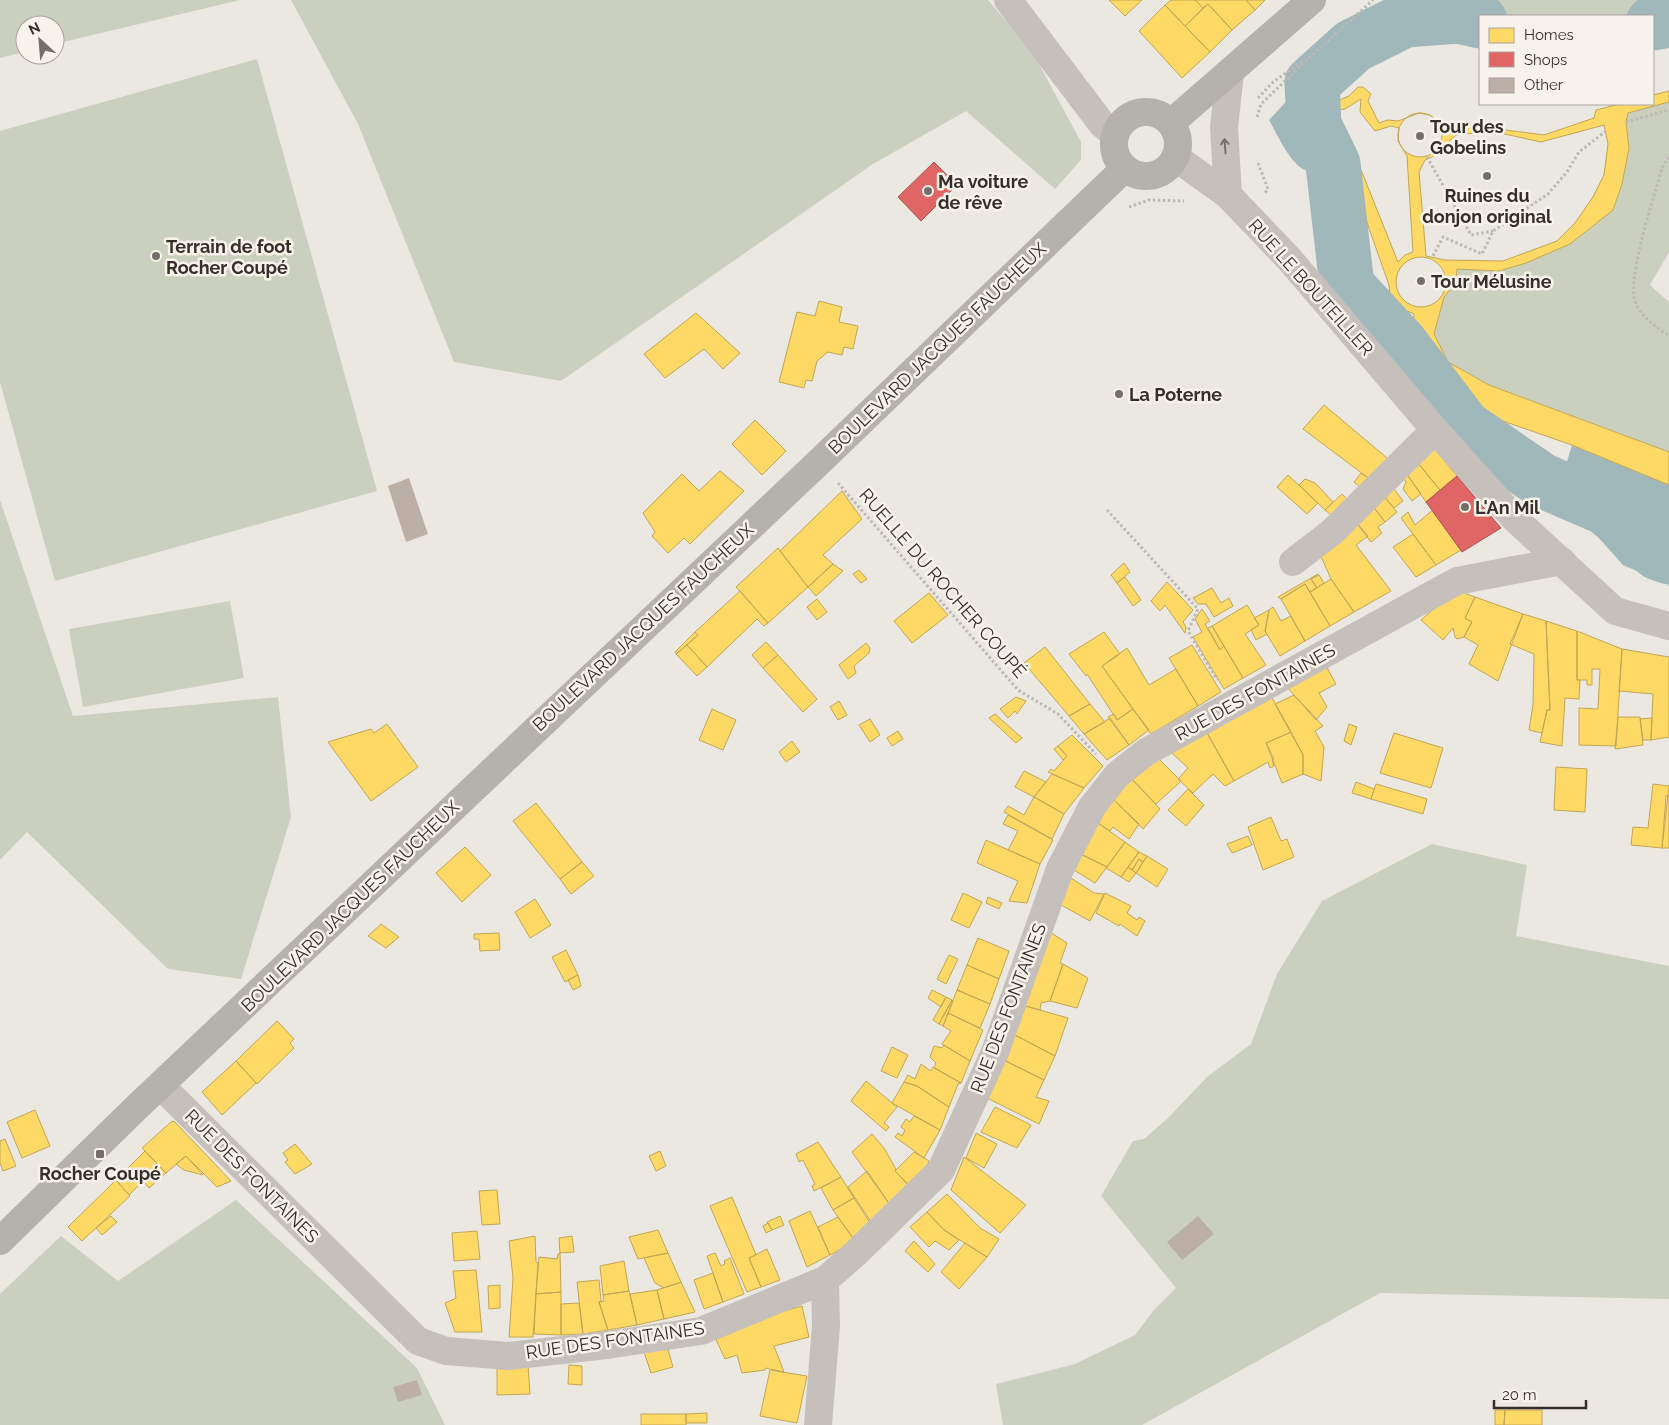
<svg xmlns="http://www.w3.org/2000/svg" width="1669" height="1425" viewBox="0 0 1669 1425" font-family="Raleway,sans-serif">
  <rect width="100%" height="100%" fill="#ebe8e2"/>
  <path fill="#cbd0be" d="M0,0H240L55,44V25H25V52L0,58Z
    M291,0H988L1032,51L1081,142V160L1055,189L966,111L873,164L561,381L454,362L358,124Z
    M1446,0H1669V20L1653,23V16H1480V21L1458,16Z
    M257,59L377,491L55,581L0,382V131Z
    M1669,102V252L1650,285L1669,302V452L1489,385L1448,362L1434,334L1444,297L1456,282L1457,269L1499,271L1526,263L1570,244L1613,210L1622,184L1629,148L1626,122L1628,113Z
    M0,500L73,716L278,697L291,817L241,979L168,969L27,832L0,860Z
    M230,601L244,678L83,707L69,629Z
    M1432,844L1527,865L1516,936L1669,966V1299L1380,1293L1142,1425H1003L996,1384L1075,1364L1135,1335L1154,1310L1176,1288L1101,1196L1133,1141L1144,1139L1169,1117L1208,1076L1251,1044L1277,974L1322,901Z
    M236,1200L417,1368L445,1425H0V1294L61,1236L118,1281Z"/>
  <path fill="#a1b8ba" d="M1307,79L1323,97L1327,105L1325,119L1333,126L1345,163C1337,164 1329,164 1321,167C1317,168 1315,171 1310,171C1293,171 1277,134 1269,120Z
    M1572,445L1669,485V585L1623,565L1558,492Z"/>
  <path fill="#ffd966" stroke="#c2a654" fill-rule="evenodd" d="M1109,0H1142L1125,16Z
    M1171,0H1195L1203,8L1185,26L1165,5Z
    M1195,0H1246L1255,10L1232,30L1208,4L1203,8Z
    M1246,0H1265L1255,10Z
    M1208,4L1232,30L1210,52L1185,26Z
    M1165,5L1210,52L1182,78L1139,31Z
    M1358,87H1363L1371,94L1368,101L1379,123L1388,120L1398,121L1419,113L1430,115L1437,121L1544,135L1594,118L1596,110L1620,104H1653V95L1669,91V102L1628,113L1626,122L1629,148L1622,184L1613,210L1570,244L1526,263L1499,271L1457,269L1456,282L1444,297L1434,334L1448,362L1489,385L1669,452V485L1572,445L1477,412L1453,393L1426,362L1413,336L1414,314L1396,306L1390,296L1389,285L1333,126L1325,119L1327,105L1349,96ZM1361,99L1360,112L1375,131L1391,126L1399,128L1398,141L1407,156L1413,252L1405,255L1398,262L1343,125L1335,115V110L1345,109ZM1604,125L1608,144L1604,175L1593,197L1575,223L1557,241L1503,261L1445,260L1426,256L1419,172L1425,160L1432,157L1456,135L1491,131L1541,142Z
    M1398 135a22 22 0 1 1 44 0a22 22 0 1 1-44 0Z
    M1396 282a25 25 0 1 1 50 0a25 25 0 1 1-50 0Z
    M819,301L842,307L839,322L858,326L853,349L844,347L842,355L828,352L817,361L812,381L806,380L804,388L779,382L797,312L815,316Z
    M696,313L740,353L723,369L704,349L665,378L644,354Z
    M1324,405L1393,463L1375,483L1303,429Z
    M755,420L786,451L762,475L732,444Z
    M1435,449L1457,476L1440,490L1417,462Z
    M1417,462L1440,490L1426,502L1406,473Z
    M720,471L744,491L690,544L684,538L668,553L652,536L655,532L643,513L682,474L699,491Z
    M1361,473L1375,483L1366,492L1354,482Z
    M1406,473L1421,494L1412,501L1403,489L1406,482L1402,476Z
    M1288,475L1318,503L1307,514L1277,487Z
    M1305,479L1315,483L1333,502L1325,510L1299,485Z
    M1392,486L1403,501L1394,508L1383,495Z
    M842,491L862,519L823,555L833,564L808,587L780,551Z
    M1342,494L1353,505L1337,520L1325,510Z
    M1383,495L1397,512L1385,522L1372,505Z
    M1372,505L1385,522L1378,527L1382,533L1371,542L1355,521Z
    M1433,510L1461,550L1436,565L1401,518L1408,512L1415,525Z
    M1355,521L1368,536L1356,545L1391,591L1354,612L1331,579L1319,552Z
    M1413,534L1436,565L1416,577L1393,547Z
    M778,548L808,587L768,623L736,587Z
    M1124,563L1130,572L1117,583L1111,575Z
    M833,564L843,571L816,596L808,587Z
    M859,570L867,579L861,583L853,574Z
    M1318,574L1311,579L1317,588L1310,592L1305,584L1281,599L1278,597Z
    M1319,575L1324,583L1317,588L1311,579Z
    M1125,577L1141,600L1133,606L1117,583Z
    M1331,579L1354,612L1330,626L1310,592Z
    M1167,582L1193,610L1183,622L1186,627L1185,633L1165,605L1160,611L1151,601Z
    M1305,584L1330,626L1305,641L1281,599Z
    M1212,588L1221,603L1229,598L1233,606L1214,617L1206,604H1198L1193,598Z
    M1456,590L1475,597L1465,618L1472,622L1464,637L1457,639L1455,637L1453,628L1443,640L1421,620Z
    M740,591L768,623L764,626L757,619L707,667L687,645L698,635L695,632Z
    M929,593L948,615L912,643L894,621Z
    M1475,597L1523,614L1498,681L1469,664L1478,645L1464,637L1472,622L1465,618Z
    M817,599L827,612L817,620L807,607Z
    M1247,605L1259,625L1245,634L1266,665L1243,678L1212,626Z
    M1273,607L1281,621L1291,616L1305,641L1280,656L1265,631L1269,610Z
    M1202,609L1210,621L1205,624L1220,650L1224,646L1243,678L1224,689L1193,637L1202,632L1195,619Z
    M1269,610L1265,631L1267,634L1256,640L1251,630L1259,625L1254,618Z
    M1523,614L1546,621L1550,710H1547L1542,733L1529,730L1533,705L1534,654L1510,644Z
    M1546,621L1577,631V680H1580L1579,699L1565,698L1562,746L1540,742L1547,710H1550Z
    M1212,626L1224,646L1220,650L1208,628Z
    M1577,631L1622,649L1616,746L1579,745V708L1598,709L1600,669H1592V685H1587V680H1577Z
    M695,632L698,635L676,654L675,652Z
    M1104,632L1120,654L1102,666L1133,709L1117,720L1087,674L1086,676L1069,654Z
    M766,642L778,655L763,668L752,655Z
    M866,643L870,648L869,653L854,666L856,673L848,679L839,665Z
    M687,645L707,667L697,676L676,654Z
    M1192,645L1221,692L1198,706L1169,658Z
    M1045,647L1090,704L1069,716L1024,663Z
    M1127,648L1149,685L1176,669L1198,706L1151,734L1102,666Z
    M1622,649L1669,657V737L1651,740L1653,694L1619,691Z
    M778,655L817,699L803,712L763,668Z
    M1325,664L1336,684L1319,693L1327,707L1316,720L1285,685Z
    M1270,694L1291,732L1266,743L1274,759L1272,760L1274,766L1270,768L1268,762L1234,781L1206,731Z
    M1294,695L1323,726L1315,731L1324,747L1321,781L1303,774V755L1275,704Z
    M1016,697L1026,701L1017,714L1015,711L1008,718L1000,709Z
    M839,701L847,715L838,720L830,707Z
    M1090,704L1105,722L1084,734L1069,716Z
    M712,709L736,720L723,750L699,740Z
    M1133,709L1149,730L1129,745L1108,717L1114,714L1117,720Z
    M995,714L1022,738L1016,743L989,718Z
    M1618,717H1640L1643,745L1615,749Z
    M1110,718L1129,745L1107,760L1084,734Z
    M1652,718L1651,740H1643L1640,719Z
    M870,719L880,735L870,742L859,725Z
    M387,724L418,767L371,801L328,742L371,729L374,733Z
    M1349,724L1357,727L1351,745L1344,741Z
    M898,731L903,739L892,746L887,738Z
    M1206,731L1234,781L1225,786L1213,774L1193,793L1178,779L1188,768L1171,752Z
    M1291,732L1303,755V774L1282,783L1266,743Z
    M1394,733L1443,748L1431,788L1380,773Z
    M1072,735L1103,766L1084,788L1048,772L1051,769L1054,771L1067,756L1058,746Z
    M792,741L800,752L786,762L779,752Z
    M1058,746L1067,756L1063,760L1054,749Z
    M1158,758L1181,781L1156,804L1130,777Z
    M1556,767L1587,769L1585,812L1554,810Z
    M1024,771L1046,782L1034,797L1015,787Z
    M1052,774L1084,788L1064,814L1034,797Z
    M1127,774L1160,809L1143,829L1112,798Z
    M1356,782L1374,789L1371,799L1352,793Z
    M1376,784L1427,799L1423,814L1371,799Z
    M1653,784L1669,786L1662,848L1631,845L1633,827L1648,828Z
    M1188,789L1204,805L1186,826L1168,810Z
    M1666,796H1669V848H1662Z
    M1034,797L1064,814L1052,839L1004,812L1008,806L1024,815Z
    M1112,798L1139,824L1129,839L1113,827L1110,831L1095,821Z
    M536,803L582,862L560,879L513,821Z
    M1008,815L1053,840L1040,864L1008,850L1018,831L1003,824Z
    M1271,817L1281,841L1287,839L1294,857L1263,870L1248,827Z
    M1095,821L1125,842L1107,867L1076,852Z
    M1248,836L1252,845L1232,853L1227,844Z
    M986,840L1040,864L1027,903L1009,901L1018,881L977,863Z
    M1125,842L1139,852L1121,877L1106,868Z
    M465,847L491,875L462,902L436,873Z
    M1139,852L1147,856L1143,862L1139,859L1132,870L1128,867Z
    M1079,853L1107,867L1095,883L1069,867Z
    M1147,856L1168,869L1157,887L1136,873Z
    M1139,859L1143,862L1136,873L1132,870Z
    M582,862L594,876L571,894L560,879Z
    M1128,867L1136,873L1129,882L1121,877Z
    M1065,874L1094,893L1104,894L1090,921L1054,901Z
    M963,893L982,902L969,928L951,920Z
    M1105,893L1131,906L1127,913L1137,920L1139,917L1145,921L1137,936L1120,924L1119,926L1096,913Z
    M988,897L1002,903L999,909L986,903Z
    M535,899L551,925L530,938L515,912Z
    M381,924L399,937L386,948L368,936Z
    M1045,929L1067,943L1060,963L1063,964L1050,1001L1041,1003L1040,1010L1022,1005Z
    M499,933L500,950L480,951L479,939H474V934Z
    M978,938L1009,951L999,979L967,965Z
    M566,950L578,975L565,982L552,957Z
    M949,955L958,959L946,984L937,979Z
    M1063,964L1088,978L1077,1008L1050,1001Z
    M967,965L999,979L990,1004L957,990Z
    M578,975L581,986L573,990L568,980Z
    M932,990L946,997L941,1007L928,998Z
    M957,990L990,1004L980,1028L948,1013Z
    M946,997L952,1000L939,1024L933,1020Z
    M952,1000L953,1001L943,1026L939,1024Z
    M1022,1005L1068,1018L1055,1056L1015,1035Z
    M948,1013L983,1030L970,1061L942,1044L951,1031L943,1026Z
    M277,1021L294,1039L290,1043L294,1048L257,1084L236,1061Z
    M1015,1035L1055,1056L1044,1080L1006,1061Z
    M944,1045L970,1061L961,1083L934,1068L936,1063L930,1057L934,1046L942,1048Z
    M892,1047L908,1055L897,1078L881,1071Z
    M999,1058L1044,1080L1036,1097L1049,1101L1039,1124L985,1097Z
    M236,1061L256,1083L222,1115L202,1092Z
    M921,1064L931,1071L933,1067L961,1083L958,1084L949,1107L917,1086L904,1082L908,1075L915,1079Z
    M866,1081L897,1107L884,1123L889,1127L886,1131L851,1101Z
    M904,1082L917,1086L949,1107L940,1130L892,1103Z
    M995,1107L1031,1125L1017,1148L981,1132Z
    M35,1110L50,1146L22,1158L7,1122Z
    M914,1116L940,1130L924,1158L895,1137L898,1133L902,1136L905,1130L901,1127L906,1119L910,1122Z
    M172,1121L175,1122L231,1181L217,1187L186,1156L166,1173L142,1148Z
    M976,1133L997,1144L984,1168L966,1158Z
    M872,1134L884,1148L896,1169L895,1171L912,1189L893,1209L852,1152Z
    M5,1139L16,1166L3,1171L0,1163V1141Z
    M818,1142L841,1177L814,1191L812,1186L815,1184L803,1160L799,1162L796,1154Z
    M295,1144L312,1164L295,1174L285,1162L288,1160L283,1153Z
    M145,1151L166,1173L149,1188L143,1181L129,1195L116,1180Z
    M660,1151L666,1166L656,1171L649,1156Z
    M914,1152L929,1161L925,1170L911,1187L895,1171Z
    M186,1156L203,1175L184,1170L176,1164Z
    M964,1157L1026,1205L1000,1233L951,1190Z
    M867,1171L893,1209L873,1225L848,1187Z
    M841,1177L854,1198L833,1210L821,1188Z
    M116,1180L130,1196L82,1241L68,1227Z
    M497,1190L500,1224L482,1225L479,1191Z
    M947,1194L980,1228L999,1239L987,1257L944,1230L927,1212Z
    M732,1197L756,1255L749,1258L761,1287L747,1292L710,1206Z
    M854,1198L872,1226L855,1241L833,1210Z
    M810,1211L830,1255L807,1267L789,1221Z
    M927,1212L944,1230L959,1240L949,1250L935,1241L929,1247L910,1227Z
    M111,1216L117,1222L102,1235L96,1228Z
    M780,1216L784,1225L772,1230L767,1222Z
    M838,1217L855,1241L830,1255L818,1227Z
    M768,1223L772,1230L766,1233L763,1226Z
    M658,1230L668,1253L638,1259L629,1237Z
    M477,1231L480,1259L454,1261L452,1233Z
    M535,1236L536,1262L538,1263L533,1337H509L513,1278L509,1241Z
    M572,1236L574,1252L560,1253L559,1238Z
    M914,1241L935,1264L928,1272L905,1251Z
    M965,1243L987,1257L959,1289L941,1272Z
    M767,1249L780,1280L761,1287L749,1258Z
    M560,1253L561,1292L536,1294L539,1257L557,1259L558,1254Z
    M668,1253L681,1282L664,1288L655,1283L644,1258Z
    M715,1253L721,1266L725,1264L724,1261L730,1258L744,1294L723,1302L707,1256Z
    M624,1261L629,1291L603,1295L600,1266Z
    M476,1270L482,1332H455L445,1303L456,1298L453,1271Z
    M713,1273L723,1302L704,1309L694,1280Z
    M599,1280L601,1301L599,1302L608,1330L583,1334L577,1282Z
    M681,1282L695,1312L664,1319L657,1290Z
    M500,1285V1308L489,1309L488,1286Z
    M657,1290L664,1319L637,1325L630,1294Z
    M629,1291L637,1325L608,1330L599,1302L604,1301L603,1295Z
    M561,1292V1335L534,1334L536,1294Z
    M579,1303L583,1334L561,1335V1304Z
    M802,1306L809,1337L774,1346L784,1372L765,1368V1370L742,1373L737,1355L725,1359L712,1331Z
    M667,1346L673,1367L651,1373L644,1352Z
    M528,1365L530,1394L497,1395V1366Z
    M569,1365L582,1366V1385L568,1384Z
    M770,1370L807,1376L797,1423L760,1416Z
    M1495,1410H1505L1504,1425H1495Z
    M1505,1410H1542V1425H1504Z
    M707,1413V1423H686V1414Z
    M641,1414H686V1425H641Z"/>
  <path fill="#e06666" stroke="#ad5554" d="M934,162L957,185L921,221L898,197Z
    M1457,476L1501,528L1462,552L1426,502Z"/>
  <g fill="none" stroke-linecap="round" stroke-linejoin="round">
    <path stroke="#a1b8ba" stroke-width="55" d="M1480,21L1458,16L1405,20L1353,46L1312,83L1314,125L1333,164L1347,286L1400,343L1464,427L1541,480L1606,508L1658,553L1669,557
      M1653,23L1669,20"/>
  </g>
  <path fill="#bcafa6" d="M409,478L428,534L406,542L388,486Z
    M1198,1216L1214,1234L1182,1260L1167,1242Z
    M417,1380L422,1395L398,1402L393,1387Z"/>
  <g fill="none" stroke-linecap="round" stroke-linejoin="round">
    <path stroke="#bdb9b4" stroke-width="3" stroke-dasharray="2.5 2.5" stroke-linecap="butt" d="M1258,98L1273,82L1303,61
      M1257,117L1261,104L1309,58L1373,0
      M1626,122L1669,110
      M1427,157L1471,235L1493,231
      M1669,157L1662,168C1655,195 1625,281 1636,304C1642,317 1657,328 1669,336
      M1258,163L1268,189L1265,193
      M1129,207L1149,200L1184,201
      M1433,256L1443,237L1482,254L1493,231L1548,194L1567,172L1579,152L1606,131
      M838,483L1018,690L1058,714L1096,754
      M1107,510L1198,609L1188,631L1217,680"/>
    <path stroke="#c5c0bb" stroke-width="28" d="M1008,0L1102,124L1115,135
      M1175,157L1228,195L1290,260L1435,430L1515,519L1615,611L1669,626
      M1228,195L1224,127L1230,73
      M1293,562L1332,532L1435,430
      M161,1086L418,1341L446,1351L508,1356L607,1345L701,1331L825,1280L856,1253L941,1170L995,1052L1060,869L1092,807L1117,775L1146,752L1457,581L1562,561
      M818,1425L826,1326L825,1280"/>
    <path stroke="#b5b1ac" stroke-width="28" d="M1114 144a32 32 0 1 1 64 0a32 32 0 1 1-64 0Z
      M1171,123L1312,0
      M0,1241L138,1106L819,462L1125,168"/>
  </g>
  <defs><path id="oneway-shaft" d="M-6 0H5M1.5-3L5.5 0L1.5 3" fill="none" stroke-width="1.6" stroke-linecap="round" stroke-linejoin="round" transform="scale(1.25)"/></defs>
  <use stroke="#76706b" href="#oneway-shaft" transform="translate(1225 146) rotate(-94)"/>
  <g fill="#756f6a" stroke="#f7f3ea" stroke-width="2">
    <circle cx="1420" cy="136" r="5"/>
    <circle cx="1487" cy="176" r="5"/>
    <circle cx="928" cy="191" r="5"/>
    <circle cx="156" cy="256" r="5"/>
    <circle cx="1421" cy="281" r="5"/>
    <circle cx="1119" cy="394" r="5"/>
    <circle cx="1465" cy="507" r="5"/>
    <rect x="95" y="1149" width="10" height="10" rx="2.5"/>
  </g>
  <g text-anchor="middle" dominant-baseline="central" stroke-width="5" stroke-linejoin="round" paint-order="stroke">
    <g font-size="18" font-weight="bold" fill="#352e2a" stroke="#f7f3ea" text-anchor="start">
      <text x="1430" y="126">Tour des<tspan x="1430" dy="21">Gobelins</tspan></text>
      <text x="938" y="181">Ma voiture<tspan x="938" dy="21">de rêve</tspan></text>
      <text x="1487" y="195" text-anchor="middle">Ruines du<tspan x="1487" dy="21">donjon original</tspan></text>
      <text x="166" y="246">Terrain de foot<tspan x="166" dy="21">Rocher Coupé</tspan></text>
      <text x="1431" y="281">Tour Mélusine</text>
      <text x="1129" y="394">La Poterne</text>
      <text x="1475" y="507">L'An Mil</text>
      <text x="100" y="1173" text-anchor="middle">Rocher Coupé</text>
    </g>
    <g font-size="18" fill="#352e2a" stroke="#f7f3ea">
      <text transform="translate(1311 287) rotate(48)">RUE LE BOUTEILLER</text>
      <text transform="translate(937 348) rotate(-44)">BOULEVARD JACQUES FAUCHEUX</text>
      <text transform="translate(943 583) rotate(49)">RUELLE DU ROCHER COUPÉ</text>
      <text transform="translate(643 627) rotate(-43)">BOULEVARD JACQUES FAUCHEUX</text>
      <text transform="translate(1255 692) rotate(-29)">RUE DES FONTAINES</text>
      <text transform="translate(350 906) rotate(-44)">BOULEVARD JACQUES FAUCHEUX</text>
      <text transform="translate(1008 1008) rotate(-69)">RUE DES FONTAINES</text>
      <text transform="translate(252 1176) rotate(45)">RUE DES FONTAINES</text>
      <text transform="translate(615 1340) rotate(-8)">RUE DES FONTAINES</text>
    </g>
  </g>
  <rect x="1479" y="15" width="175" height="90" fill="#f7f3ea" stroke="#a9a49d"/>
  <rect x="1489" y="28" width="25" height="15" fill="#ffd966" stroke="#a9a49d"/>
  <text x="1524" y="40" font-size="15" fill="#352e2a">Homes</text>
  <rect x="1489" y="52" width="25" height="15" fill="#e06666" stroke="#a9a49d"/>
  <text x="1524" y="65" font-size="15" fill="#352e2a">Shops</text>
  <rect x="1489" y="78" width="25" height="15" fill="#bcafa6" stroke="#a9a49d"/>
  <text x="1524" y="90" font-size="15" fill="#352e2a">Other</text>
  <g transform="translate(40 40) rotate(334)"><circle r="24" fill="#f7f3ea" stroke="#a9a49d"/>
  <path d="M0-4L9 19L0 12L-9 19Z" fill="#756f6a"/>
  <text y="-8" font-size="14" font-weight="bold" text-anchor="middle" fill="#352e2a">N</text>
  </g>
  <path d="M1494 1400v8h92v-8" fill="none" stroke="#352e2a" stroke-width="2.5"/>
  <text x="1502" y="1400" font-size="15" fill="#352e2a" stroke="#f7f3ea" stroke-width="4" paint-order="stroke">20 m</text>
</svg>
